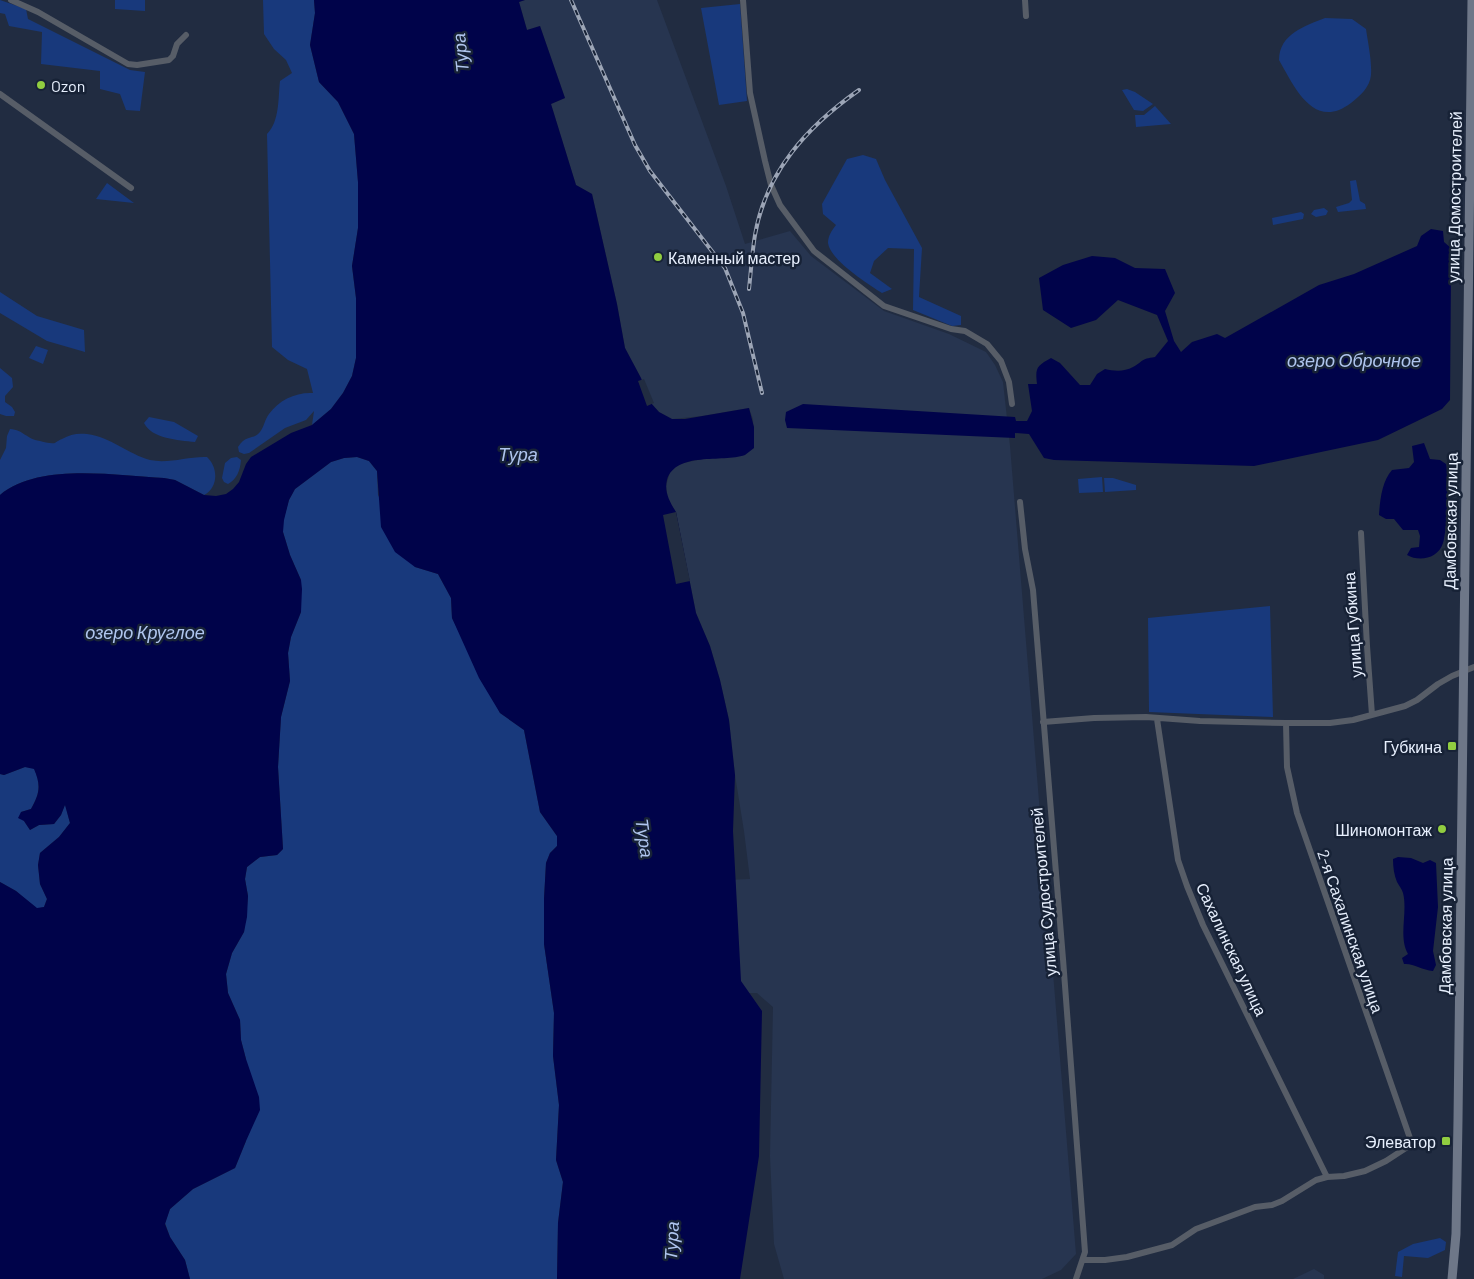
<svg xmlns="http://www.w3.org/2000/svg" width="1474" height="1279" viewBox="0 0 1474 1279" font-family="Barlow,sans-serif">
  <rect width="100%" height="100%" fill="#212c41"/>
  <path fill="#273550" d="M525,0H657L726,186L745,244L790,231L811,256L884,311L949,334L986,352L995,365L1003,382L1010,446L1076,1254L1061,1270L1042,1279H784L774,1244L770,1156L773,1007L757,993H735L727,880L750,879L744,831L735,775L729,720L720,680L710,646L696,613L676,512L668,500L666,486L670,472L679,464L754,448L753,419L749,408L702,416L672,419L659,412L650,402L641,378L625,348L617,304L592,194L576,185L551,104L565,98L540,26L527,30L519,2Z
    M1314,1269L1324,1275V1279H1293Z"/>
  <path fill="#18397c" d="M0,0L26,9L28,19L130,70L145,72L140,111L126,110L120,94L100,89V71L41,64L42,32L9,26L5,14L0,13Z
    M115,0H145V11L115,9Z
    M263,0H314L315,13L310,45L319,82L338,102L354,134L358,182V228L352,266L356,298V358L352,376L343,393L331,409L312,425L314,411L306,420L285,428L249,453L244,454L239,452L238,447C246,434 254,440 260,432C264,427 265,419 269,414C279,400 296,392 313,393L307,369L288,360L272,347L267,134C280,121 278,98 280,81L292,73L286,60L274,49L264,34Z
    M740,4L747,101L719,105L701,8Z
    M1325,18L1352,19L1366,29C1368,43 1372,61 1371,75C1370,87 1360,96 1351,103C1314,131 1295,88 1279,60C1279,34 1305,26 1325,18Z
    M1127,89L1135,92L1153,104L1143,111L1134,110L1122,90Z
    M1155,106L1171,124L1136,127L1135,115H1144Z
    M863,155L876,159L885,180L922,248L919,297L961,316V325L952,326L913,310L914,249L888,248L874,261L870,273L892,289L882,293C868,284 830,260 828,243C828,236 832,230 836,225L823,214L822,204L847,159Z
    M1356,180L1360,201L1365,204L1366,209L1338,212L1336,207L1349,203L1352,200L1350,181Z
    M107,183L134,203L96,199Z
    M1324,208L1328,211L1326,215L1316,217L1311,214L1314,210Z
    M1301,212L1304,214L1303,219L1273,225L1272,218Z
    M0,292L37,316L84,330L85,352L47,341L0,313Z
    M36,346L48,350L43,364L29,358Z
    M0,368L12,378L13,387L5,396V402L12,407L15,412L14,416H6L0,414Z
    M149,417L174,422L198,436L195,442C178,440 152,439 144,423Z
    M10,429C24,430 26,439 40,441C44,442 51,444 55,443C56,442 61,439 62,439C70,434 78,433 87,434C111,437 128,454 150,460C169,464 189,456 207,457C218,467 219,487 204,495L175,480L164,478C116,476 40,462 0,495V460L6,448L7,436Z
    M237,457L241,460C240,471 237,479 228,484L224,482L222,478L225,463L231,458Z
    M357,457L369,461L377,471L378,495L415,567L438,574L451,598L452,618L500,713L524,730L540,812L557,836V846L550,853L546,863L544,899V944L554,1013L553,1056L559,1105L556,1160L563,1182L558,1223L557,1279H190L185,1260L170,1237L165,1223L170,1209L193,1189L235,1168L246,1141V1059L241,1040L240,1020L228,993L226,974L232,953L244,932L248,896L245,879L247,867L260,857L277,855L283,849L278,767L281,717L290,681L288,653L291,637L301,612V580L290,555L283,532V521L289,500L295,489L331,462L344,458Z
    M1102,477L1103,492L1079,493L1078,479Z
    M1104,478H1113L1136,485V490L1105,492Z
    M1270,606L1273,717L1149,712L1148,618Z
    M25,767L34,768C41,785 40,793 31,809L21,812L24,821L30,830L39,825L54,824L61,815L65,804L70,823L59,837L40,853L38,865L40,884L47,899L44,907L37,909L16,891L0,882V774L4,775Z
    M1440,1238L1446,1242L1445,1250L1428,1258L1404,1256L1402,1277L1395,1276L1398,1252L1413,1244Z"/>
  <path fill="#00034a" d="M314,0H525L519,2L527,30L540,26L565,98L551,104L576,185L592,194L617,304L625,348L641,378L650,402L659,412L672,419H685L749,408L754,427V448C751,450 748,453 745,455C722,463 676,451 667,480C664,492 670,502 676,512L696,613L710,646L720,680L729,720L735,775L733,831L741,981L762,1011L759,1156L740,1279H557L558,1223L563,1182L556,1160L559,1105L553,1056L554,1013L544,944V899L546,863L550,853L557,846V836L540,812L524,730L500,713L479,678L452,618L451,598L438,574L415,567L395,552L381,527L377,471L369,461L357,457L344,458L331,462L295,489L289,500L284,520L283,532L290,555L301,580L302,589L301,612L291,637L288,653L290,681L281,717L278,767L283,849L277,855L260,857L247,867L245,879L248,896L247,917L244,932L232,953L226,974L228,993L240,1020L241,1040L246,1059L259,1097L260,1110L246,1141L235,1168L193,1189L170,1209L165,1224L170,1237L185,1260L190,1279H0V882L16,891L37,908L44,907L47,899L40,884L38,865L40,853L59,837L70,823L65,805L61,815L54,824L39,825L30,830L24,821L18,818L21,812L31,809C40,793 41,785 34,769L25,767L4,775L0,774V495C40,462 116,476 164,478L175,480L204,495L216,496L226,494L233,489L239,482L246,464L251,457L291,433L312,425L331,409L343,393L352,376L356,358V298L352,266L358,228V182L354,134L338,102L319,82L310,45L315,13Z
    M1431,229L1443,231L1444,242L1451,248L1474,243V265L1453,266L1451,273L1450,400L1442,409L1378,440L1254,466L1054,460L1044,458L1029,434L1015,433V438L787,428L785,420L786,412L803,404L1015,417L1016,421H1027L1032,411L1028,384H1037C1035,367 1037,366 1051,358L1060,363L1080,385H1090L1097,374L1105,369C1114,371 1124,372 1133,367C1144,361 1140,359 1155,357L1168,341L1157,315L1118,300L1096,320L1071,328L1043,310L1039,278L1063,265L1092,256L1115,258L1135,268L1165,269L1175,293L1165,311L1174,341L1181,352L1192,342L1217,334L1225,338L1319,285L1354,274L1417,246L1421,236Z
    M1424,443L1430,459L1440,460L1446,464C1449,475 1447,532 1443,543C1438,559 1419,562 1407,555L1411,548L1419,547L1420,536L1418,530H1403L1394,519H1386L1379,515C1380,500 1382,481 1392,470L1409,468L1414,462L1412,446Z
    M1398,857L1411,858L1423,863L1430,860L1436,863L1438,907L1433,951L1436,965L1433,971C1422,970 1413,963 1404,964L1402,958L1408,954C1398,937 1408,912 1403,893C1402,889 1399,886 1397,882C1394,875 1393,867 1393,859Z"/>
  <path fill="#212c41" d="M1474,241V267L1455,268L1456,244Z
    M644,379L654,403L647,406L638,381Z
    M676,512L690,581L676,584L663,515Z"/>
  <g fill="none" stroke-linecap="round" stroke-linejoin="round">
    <path stroke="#575d67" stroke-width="6" d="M11,0L38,12L128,64L137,65L169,60L173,56L177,44L186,35
      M743,0L750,93L765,161L771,185L780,205L814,251L884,306L951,329L965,331L987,344L1001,361L1009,382L1012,404
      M1025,0L1026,16
      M0,94L131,188
      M1020,502L1025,549L1033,590L1063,959L1085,1252L1076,1279
      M1361,533L1367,646L1372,715
      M1157,719L1178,860L1187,886L1203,925L1327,1177
      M1043,722L1094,718L1146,717L1200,721L1286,723H1330L1353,720L1405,706L1417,700L1438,684L1452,676L1474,667
      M1083,1260H1105L1127,1257L1172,1245L1196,1229L1255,1207L1272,1205L1282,1201L1316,1180L1327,1177L1344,1176L1365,1171L1386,1161L1412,1144L1297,813L1287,767L1286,723"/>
    <path stroke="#6e7788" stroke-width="9" d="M1452,1279L1456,1234L1458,1120L1472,0"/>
    <g stroke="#9ca5b6" stroke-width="4">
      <path id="rail" d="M571,0L635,145L650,171L725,268L743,313L762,393
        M749,289C751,271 752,253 755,235C766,171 808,126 859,90"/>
    </g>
    <use href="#rail" stroke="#172236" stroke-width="2" stroke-dasharray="5.5" stroke-linecap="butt"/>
  </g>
  <g fill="#91cd40" stroke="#172236" stroke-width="2">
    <circle cx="41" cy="85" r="5"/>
    <circle cx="658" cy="257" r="5"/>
    <rect x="1447" y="741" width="10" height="10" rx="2.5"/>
    <circle cx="1442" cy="829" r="5"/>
    <rect x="1441" y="1136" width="10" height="10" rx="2.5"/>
  </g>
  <g text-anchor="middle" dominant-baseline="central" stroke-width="5" stroke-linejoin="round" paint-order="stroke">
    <g font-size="16" fill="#e8f0fe" stroke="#172236" text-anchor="end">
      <text x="51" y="85" text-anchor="start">Ozon</text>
      <text x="668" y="257" text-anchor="start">Каменный мастер</text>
      <text x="1442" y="746">Губкина</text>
      <text x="1432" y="829">Шиномонтаж</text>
      <text x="1436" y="1141">Элеватор</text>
    </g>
    <g font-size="16" fill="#e8f0fe" stroke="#172236">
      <text transform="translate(1454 197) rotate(-89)">улица Домостроителей</text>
      <text transform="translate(1450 521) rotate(-89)">Дамбовская улица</text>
      <text transform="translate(1352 625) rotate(-94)">улица Губкина</text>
      <text transform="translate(1043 892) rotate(-95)">улица Судостроителей</text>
      <text transform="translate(1445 926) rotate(-89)">Дамбовская улица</text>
      <text transform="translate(1351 931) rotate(71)">2-я Сахалинская улица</text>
      <text transform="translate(1232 949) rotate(65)">Сахалинская улица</text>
    </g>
    <g font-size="18" font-style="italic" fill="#afc5ee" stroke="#172236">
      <text transform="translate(460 53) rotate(-96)">Тура</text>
      <text x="1354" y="360">озеро Оброчное</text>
      <text x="518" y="454">Тура</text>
      <text x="145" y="632">озеро Круглое</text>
      <text transform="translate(645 838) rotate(82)">Тура</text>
      <text transform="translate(671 1241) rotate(-87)">Тура</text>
    </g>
  </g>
</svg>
